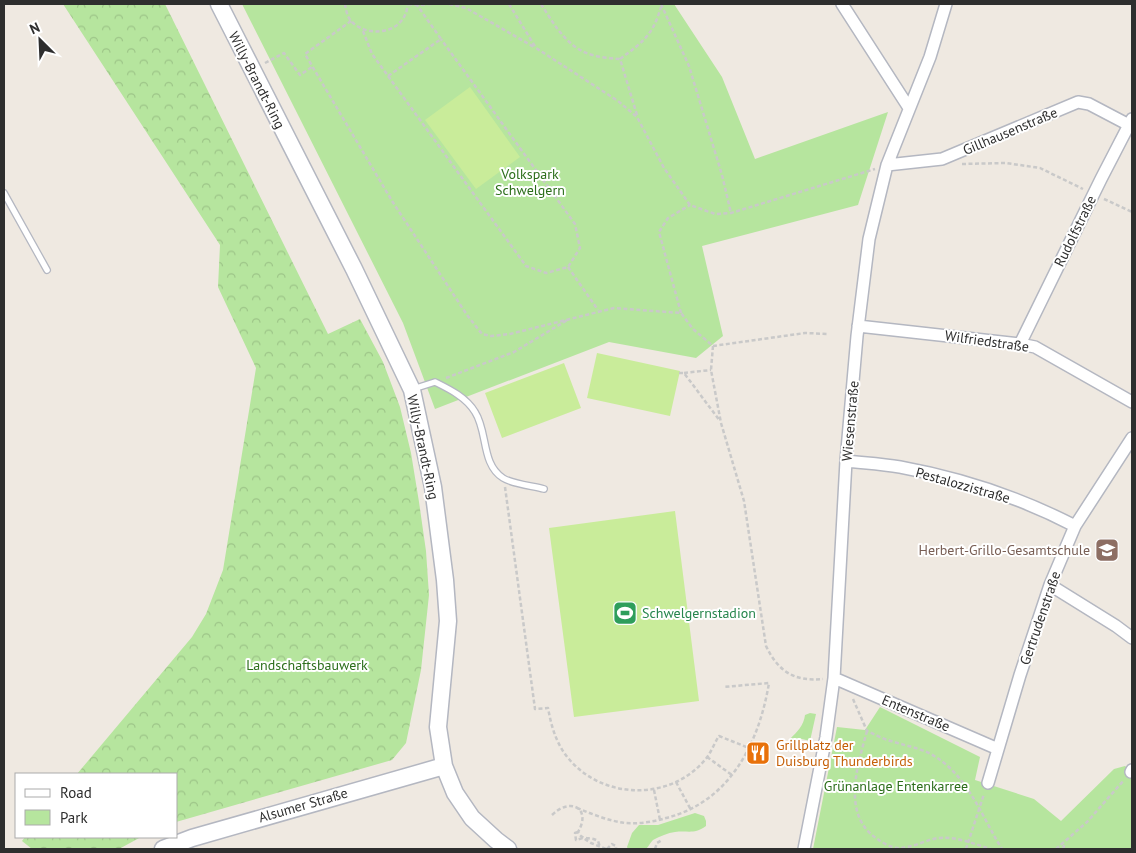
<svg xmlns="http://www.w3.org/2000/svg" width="1136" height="853" viewBox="0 0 1136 853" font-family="'PT Sans',sans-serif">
  <defs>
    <pattern id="forest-crowns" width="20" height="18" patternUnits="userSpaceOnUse" patternTransform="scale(1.25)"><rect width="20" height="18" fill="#b6e59e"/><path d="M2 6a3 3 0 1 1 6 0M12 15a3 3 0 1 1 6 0" fill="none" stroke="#9dc588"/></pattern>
  </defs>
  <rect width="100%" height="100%" fill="#efe9e1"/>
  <path fill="url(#forest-crowns)" d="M63,4H165L328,334L360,319L383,362L400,407L411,453L419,502L426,551L429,595L421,670L406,743L392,760L176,822V774H77L192,637L206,614L223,570L256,368L218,287L220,245Z
    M25,837H141L119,849H32L22,841Z"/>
  <path fill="#b6e59e" d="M242,4H674L722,77L755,159L888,112L858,205L702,246L723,336L696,358L609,342L435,409L403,323Z
    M880,707L980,757L975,780L1034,799L1061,821L1114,769L1125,766L1132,772V849H813L837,727L865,730Z
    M810,713L816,714L810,741L802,739L792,742L790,739C797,732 804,725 805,715Z
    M695,813L704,816L706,821V826C693,835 688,830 675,832C668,833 660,836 653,840C650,843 649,846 646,849H628L627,847L632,833L639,825H658Z"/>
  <path fill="#c9ec9a" d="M470,87L520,157L476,189L425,120Z
    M597,353L680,371L670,416L587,398Z
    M564,363L581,408L502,438L485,393Z
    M675,511L699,701L574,717L549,528Z"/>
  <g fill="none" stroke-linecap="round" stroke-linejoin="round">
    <g stroke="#b4b7c1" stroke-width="8">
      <path id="lane" d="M4,193L47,270
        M413,389L435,382C449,389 466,397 475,412C488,432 481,464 503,478C512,484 533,486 544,489"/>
    </g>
    <g stroke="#b4b7c1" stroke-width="14">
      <path id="street" d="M842,4L909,108
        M887,165L942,159L1078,102L1089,104L1129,125
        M858,326L1020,344L1035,347L1132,402
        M1020,344L1101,179L1132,119
        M846,461C864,463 882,464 900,467C960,478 1021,498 1075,526
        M1050,585L1116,626L1132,638
        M834,678L998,749
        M1131,772L1132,770
        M988,783L1020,675L1050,585L1075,526L1132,438
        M804,849L826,737L834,678L846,461L857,336L869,239L887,165L930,57L946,4"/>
    </g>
    <g stroke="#b4b7c1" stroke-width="19">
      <path id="secondary" d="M219,4L354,269L412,390L433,487L445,580L448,621L438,727L444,766L455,793L472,818L496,840L508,849
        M163,849L192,838L444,766"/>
    </g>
    <path stroke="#c9c9c9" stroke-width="2.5" stroke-dasharray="4 2.5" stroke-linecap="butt" d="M345,4C346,10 347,17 352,22C366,36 396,35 405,15C407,12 407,7 408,4
      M408,4L417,5L433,4
      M449,4L466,8L534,47
      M509,4L536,48L618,101L637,117L664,168L690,205L715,214L731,213L875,169
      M541,4C552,21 563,41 582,51C593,57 608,58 620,59
      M661,4L689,66L722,175L731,213
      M351,21L305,54L392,201L467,315L482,334L491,336L510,334L614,308L681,313L693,329L713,346L805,333L828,334
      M363,31L372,54L388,76L441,39L417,5
      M265,63L284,53L300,75L312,67
      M388,76L526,266L546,273L568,267L580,248L575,224L441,39
      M637,115L620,59C643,42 653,35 661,7
      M962,164L1006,163L1040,168L1083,189
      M1104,199L1132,212
      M568,267L598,310
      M681,313L659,232L668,218L690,205
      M713,346L711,370L721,423L744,501L766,646C778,671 794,682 823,679
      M679,373H684L720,421
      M684,373L711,370
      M446,378L514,352L569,319
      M505,487L535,709L548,708C551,724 555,740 565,754C599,801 673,803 708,756C712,750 715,742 719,736L749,748
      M853,699L867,731C874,734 881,738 888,740C902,745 916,747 929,753C968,774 980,814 1002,849
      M867,731C858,764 841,814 876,838C883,843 892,849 901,848C914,847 926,840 938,838C956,836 974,844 991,849
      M707,757L732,775
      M676,782L691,810
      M654,790L660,820
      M577,808C592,814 609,821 625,823C639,824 653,822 666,818C730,802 759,743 769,683L723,687
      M552,815C570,797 592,808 578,832C582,841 590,836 598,841L600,847
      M578,832L575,833L576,840L583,838L591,843L606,849
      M607,849L612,844L616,846V849
      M655,849L657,843L662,840
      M966,849L984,794
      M1056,849L1087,822L1124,780
      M1063,849L1065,843"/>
    <use href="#lane" stroke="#fff" stroke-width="5.5"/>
    <use href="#street" stroke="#fff" stroke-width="11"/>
    <use href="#secondary" stroke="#fff" stroke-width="16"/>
  </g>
  <defs>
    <g id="school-square" transform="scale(1.25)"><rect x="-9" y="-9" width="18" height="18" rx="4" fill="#8d6e63" stroke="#fff"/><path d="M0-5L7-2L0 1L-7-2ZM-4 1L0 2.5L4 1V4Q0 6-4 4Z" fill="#fff"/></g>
    <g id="stadium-square" transform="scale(1.25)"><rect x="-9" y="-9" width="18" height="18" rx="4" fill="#2e9e5b" stroke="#fff"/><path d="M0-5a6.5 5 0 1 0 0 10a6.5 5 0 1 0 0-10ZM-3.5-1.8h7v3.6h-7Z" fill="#fff"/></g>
    <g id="restaurant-square" transform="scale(1.25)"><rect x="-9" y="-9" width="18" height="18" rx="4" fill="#e8710a" stroke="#fff"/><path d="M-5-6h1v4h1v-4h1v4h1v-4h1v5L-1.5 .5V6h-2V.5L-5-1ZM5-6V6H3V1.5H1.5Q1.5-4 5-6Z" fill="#fff"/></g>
  </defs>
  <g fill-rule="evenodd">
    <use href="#school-square" x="1107" y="550"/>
    <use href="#stadium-square" x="625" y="613"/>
    <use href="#restaurant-square" x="758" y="753"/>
  </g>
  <g text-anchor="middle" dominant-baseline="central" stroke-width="4" stroke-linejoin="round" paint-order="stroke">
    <g font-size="14" fill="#2e2e2e" stroke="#fff">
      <text transform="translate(257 80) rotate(63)">Willy-Brandt-Ring</text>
      <text transform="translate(1010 131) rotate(-23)">Gillhausenstraße</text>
      <text transform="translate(1075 231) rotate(-64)">Rudolfstraße</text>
      <text transform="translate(987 341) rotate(8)">Wilfriedstraße</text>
      <text transform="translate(850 421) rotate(-85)">Wiesenstraße</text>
      <text transform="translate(423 447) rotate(78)">Willy-Brandt-Ring</text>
      <text transform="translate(963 485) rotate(16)">Pestalozzistraße</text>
      <text transform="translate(1040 618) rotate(-71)">Gertrudenstraße</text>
      <text transform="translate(916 713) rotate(23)">Entenstraße</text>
      <text transform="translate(303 805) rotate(-16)">Alsumer Straße</text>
    </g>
    <g font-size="14" fill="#2c6e1b" stroke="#fff">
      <text x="530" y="174">Volkspark<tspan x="530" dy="16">Schwelgern</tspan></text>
      <text x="307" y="665">Landschaftsbauwerk</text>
      <text x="896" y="786">Grünanlage Entenkarree</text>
    </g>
    <g font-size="14" fill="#785e54" stroke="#fff" text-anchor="end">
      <text x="1090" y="550">Herbert-Grillo-Gesamtschule</text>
    </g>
    <g font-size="14" fill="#27864d" stroke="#fff" text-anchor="start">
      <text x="642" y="613">Schwelgernstadion</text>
    </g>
    <g font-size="14" fill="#c56008" stroke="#fff" text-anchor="start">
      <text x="776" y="745">Grillplatz der<tspan x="776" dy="16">Duisburg Thunderbirds</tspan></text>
    </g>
  </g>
  <rect width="1136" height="853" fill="none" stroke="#2e2e2e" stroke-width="10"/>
  <rect x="15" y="773" width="162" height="65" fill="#ffffff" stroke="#ababab"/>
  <rect x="25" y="789" width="25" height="8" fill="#ffffff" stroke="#ababab"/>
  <text x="60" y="798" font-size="15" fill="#2e2e2e">Road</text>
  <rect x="25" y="810" width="25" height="15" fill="#b6e59e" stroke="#ababab"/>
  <text x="60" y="823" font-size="15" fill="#2e2e2e">Park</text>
  <g transform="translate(40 40) rotate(336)" stroke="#ffffff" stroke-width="4" paint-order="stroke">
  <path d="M0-4L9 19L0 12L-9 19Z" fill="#2e2e2e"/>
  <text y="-8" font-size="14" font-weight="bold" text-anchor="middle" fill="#2e2e2e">N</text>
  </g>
</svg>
